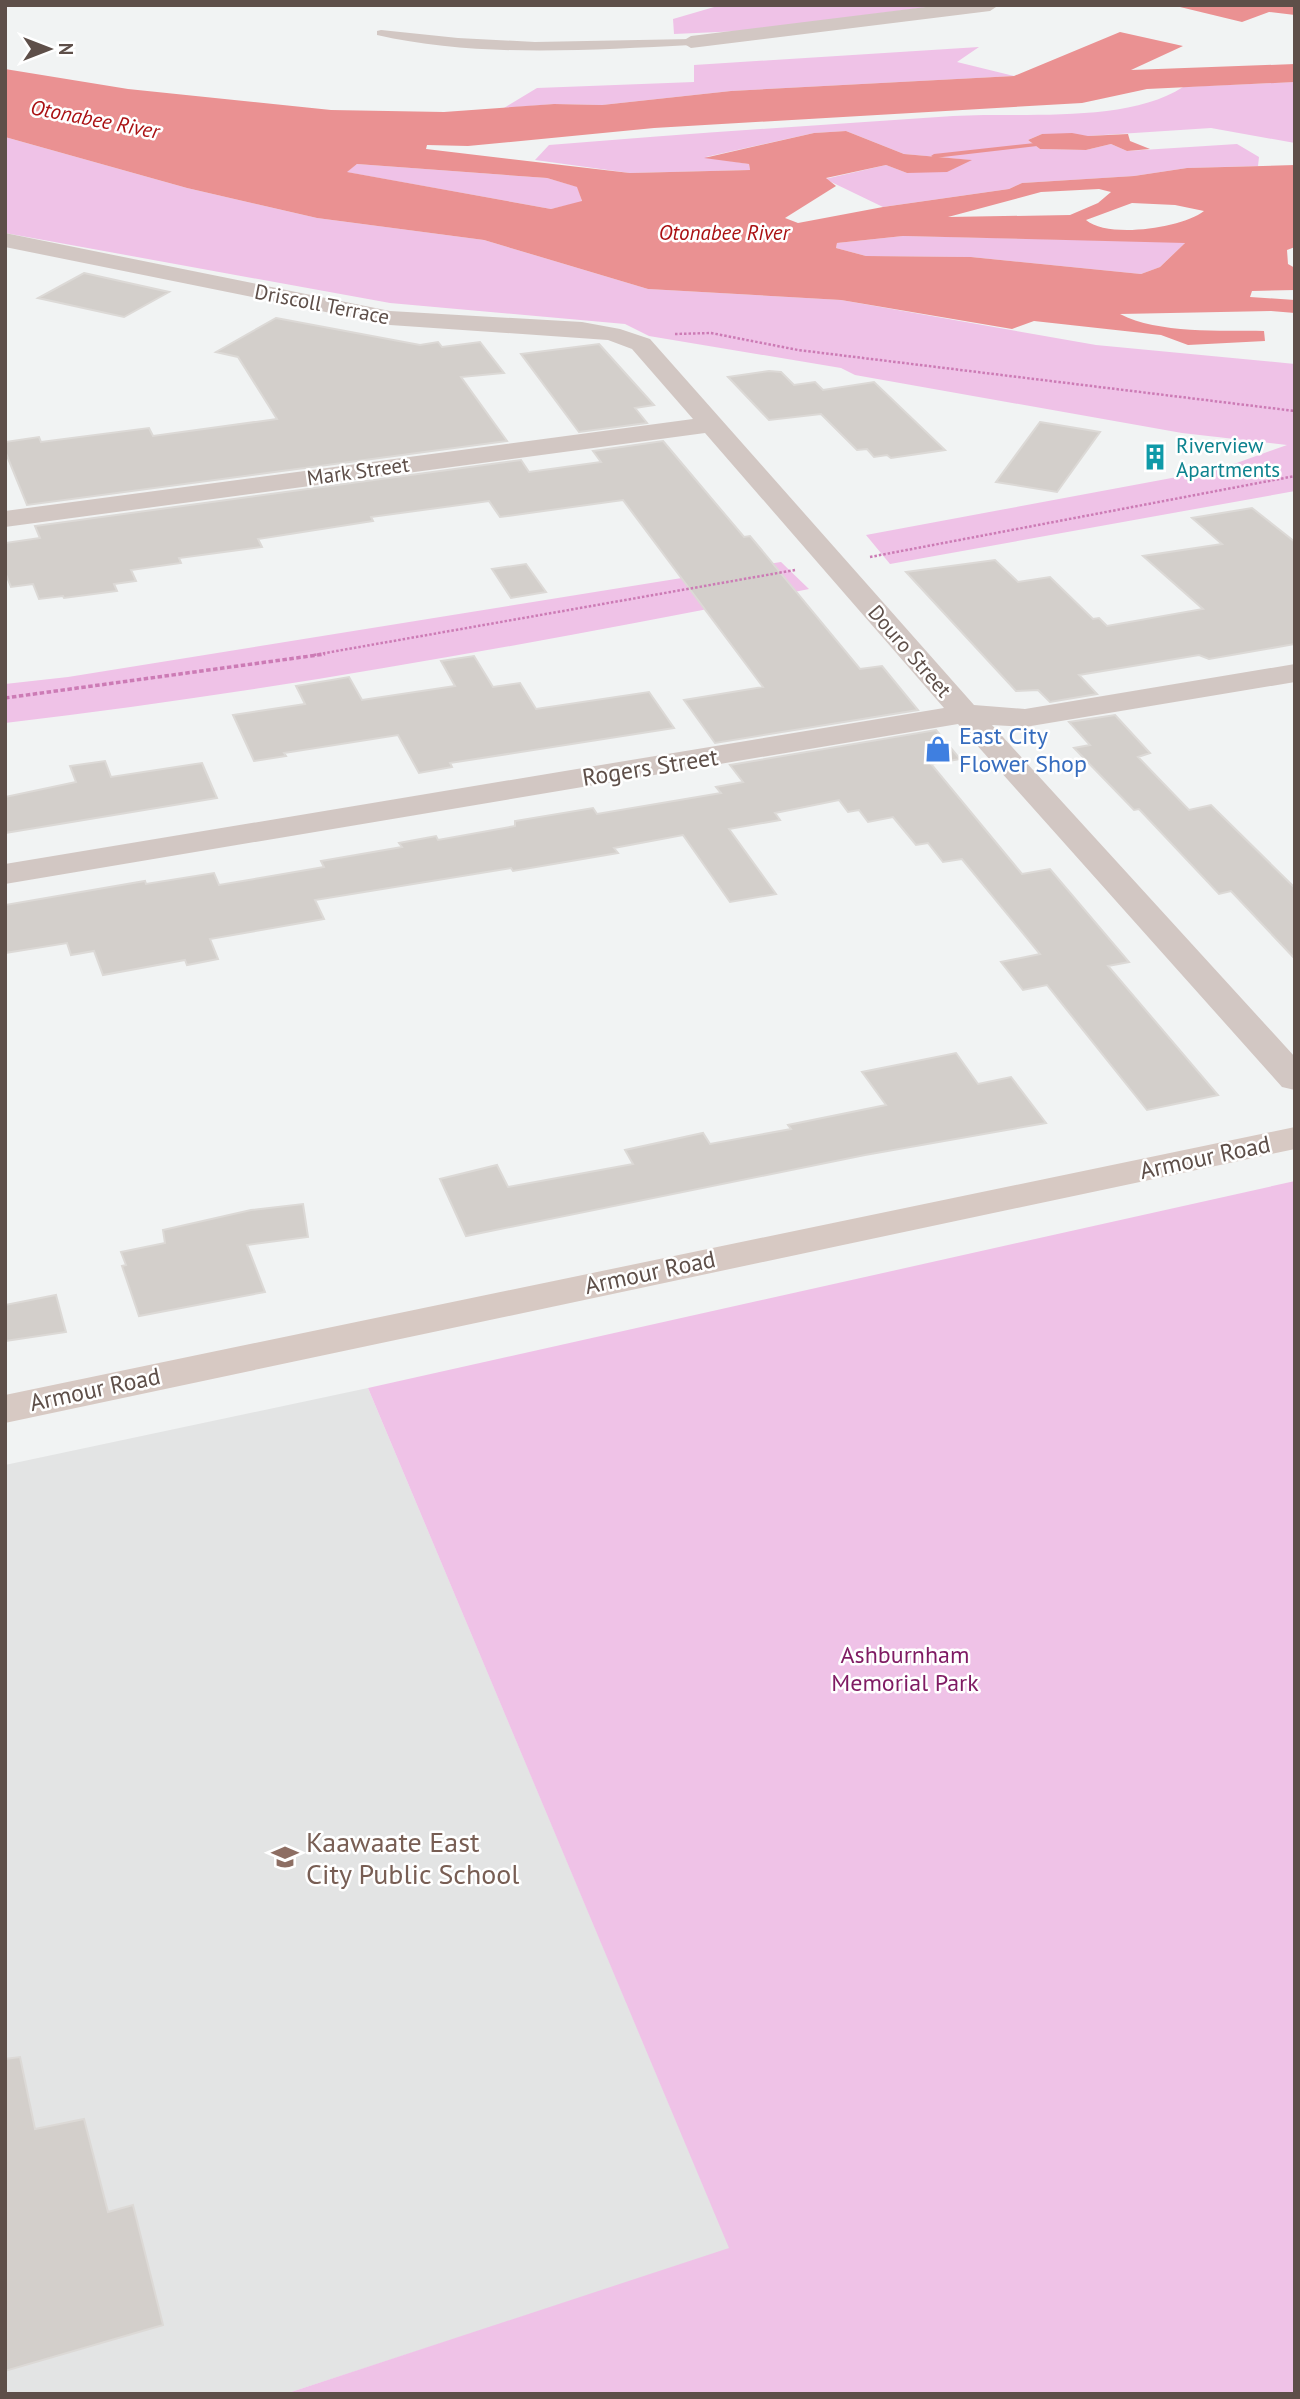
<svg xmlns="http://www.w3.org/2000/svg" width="1300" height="2399" viewBox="0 0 1300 2399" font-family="'PT Sans',sans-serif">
  <rect width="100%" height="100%" fill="#f1f3f3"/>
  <path fill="#e3e4e4" d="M368,1388L730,2249L285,2394H5V1465Z"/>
  <path fill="#efc2e7" d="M721,5H928L929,7L740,31L674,34L673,19Z
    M979,47L957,62L1014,76L731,91L602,105L554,104L504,108L537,88L694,82V65Z
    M1295,82V143L1211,128L1088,136L1042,134L1028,140L1040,149L1086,150L1111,144L1127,151L1237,144L1259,157L1258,166L1187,168L1134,176L1022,183L1009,189L883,207L825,179L886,165L907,173L970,160L904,154L846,131L814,133L706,157L749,164L750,170L630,173L535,160L549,145C683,134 818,125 953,116C1019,112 1127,124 1183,87Z
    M5,137L187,188L317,218L484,240L648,289L841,300L1096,345L1295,364V491L890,564L866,535L1220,469L1287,445L1182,433L855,375L841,368L649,336L625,324L390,303L5,233Z
    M357,164L547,178L578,187L582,202L551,209L346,172Z
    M903,236L1186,242L1160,267L1141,274L971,257L866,256L836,248L837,243Z
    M781,562L809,589C542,642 276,691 5,723V684L68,677Z
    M1295,1181V2394H285L729,2248L368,1388Z"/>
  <path fill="#ea9192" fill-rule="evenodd" d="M1185,5H1295V15L1269,12L1242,22L1180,7Z
    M1120,32L1183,46L1131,70L1295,64V82L1147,89L1082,103L654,128L468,146L427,145L426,149L630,173L750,170L749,164L704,158L814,133L846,131L904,154L972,160L947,172L907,173L886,165L826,178L836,186L785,218L798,223L883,207L1009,189L1022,183L1134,176L1187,168L1295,165V247L1287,250L1288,264L1295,268V290L1252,291L1250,297L1295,300V313L1271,311L1120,314C1158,334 1221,330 1264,331L1265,341L1188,345L1161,335L1034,321L1012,329L841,300L648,289L484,240L317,218L187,188L5,137V69L128,89L331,110L444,112L554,104L602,105L731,91L1014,76ZM357,164L547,178L577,187L582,201L551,209L347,172ZM1099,189L1111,192L1098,203L1070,215L948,217L1041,192ZM1132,203L1175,205L1204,211C1182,228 1108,239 1086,220ZM903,236L1185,243L1160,267L1141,274L971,257L866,256L836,248L837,243Z
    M1072,133L1088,136L1128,134L1130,141L1150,149L1127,151L1111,144L1086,150L1040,149L1028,140L1042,134Z"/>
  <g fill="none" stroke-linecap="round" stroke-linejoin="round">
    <path fill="#ea9192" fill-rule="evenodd" d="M1035,143L1037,144V146L934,158L931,156L934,154Z"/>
  </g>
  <path fill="#d3cfcb" stroke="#dcd9d6" stroke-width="2" d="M84,273L169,292L124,317L38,298Z
    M276,318L420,345L438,342L442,347L480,342L504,373L461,377L507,441L27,505L5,451V442L39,437L41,442L149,428L153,436L277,419L238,357L216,352Z
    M599,344L654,405L635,408L647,423L579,432L521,354Z
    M769,371L781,372L794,385L815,382L823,390L874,382L945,450L891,458L887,455L874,457L867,449L857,450L821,414L769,420L728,377Z
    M1040,422L1100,432L1057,492L996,482Z
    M663,441L744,537L750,536L860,669L882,666L918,710L715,743L684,700L763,687L623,500L500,517L489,501L371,517L373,521L258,539L262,547L179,558L181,563L131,570L136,581L114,584L117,591L64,598L63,596L39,599L33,584L11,587L5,572V543L40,538L35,526L521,460L529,472L601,462L593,451Z
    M1252,508L1295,542V644L1209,659L1199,655L1079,675L1097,694L1050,702L1038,690L1016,691L906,572L995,560L1018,582L1050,577L1093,619L1099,618L1107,626L1203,609L1143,556L1222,544L1192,518Z
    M526,564L546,592L511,598L492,569Z
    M474,656L493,687L520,683L536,709L649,692L674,728L450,763L452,767L419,773L398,735L284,753L286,756L254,761L233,715L305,704L296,686L349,677L362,700L455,686L441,661Z
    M1115,715L1150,753L1138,757L1189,810L1211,805L1295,888V959L1231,891L1219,894L1139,809L1134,810L1074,748L1090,745L1069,722Z
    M936,730L960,759L931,764L1022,874L1050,869L1129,962L1108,966L1218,1095L1147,1110L1047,985L1023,990L1001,962L1040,954L962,859L943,862L928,843L916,845L893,817L868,822L859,810L848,812L839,800L775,813L780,820L729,829L776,894L730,902L683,835L614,848L618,853L513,871L511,868L315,900L324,919L210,939L218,959L187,965L185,960L103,975L94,951L71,955L67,943L5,953V905L145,881L146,884L214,873L219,885L324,867L321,861L402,847L399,843L436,836L438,840L515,826V821L593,808L597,814L721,793L716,787L743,782L730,765Z
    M105,761L111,777L202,763L217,798L5,833V797L76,782L70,766Z
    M956,1053L978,1084L1011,1077L1046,1123L865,1155L466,1236L440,1179L497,1165L508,1187L633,1164L625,1150L703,1133L710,1144L791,1129L788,1125L886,1105L862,1072Z
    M303,1204L308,1237L247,1245L265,1292L139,1316L122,1266L126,1265L121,1252L165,1243L163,1230L251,1210Z
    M56,1295L66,1332L5,1341V1305Z
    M20,2057L35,2129L84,2119L108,2212L133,2205L163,2325L5,2371V2059Z"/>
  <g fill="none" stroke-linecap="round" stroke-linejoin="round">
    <path stroke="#cc7bb5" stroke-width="2.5" stroke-dasharray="2.5 2" stroke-linecap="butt" d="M675,334L711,333L798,350L1295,411
      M870,557L1295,476
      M314,655L795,570"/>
    <path stroke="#cc7bb5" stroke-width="3.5" stroke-dasharray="4.5 2.5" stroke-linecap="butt" d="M5,698L325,654"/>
    <path fill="#d2c7c3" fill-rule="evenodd" d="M381,30L458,38L535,42L691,39L697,42L691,45C589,50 478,58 377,35V31Z"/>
    <path fill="#d2c7c3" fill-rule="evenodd" d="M942,5H999L990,11L691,48L681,42L691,36Z
      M5,233L390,311L582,322L620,329L650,339L974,705L1025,709L1295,664V682L1025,727L992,725L1295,1057V1090L1282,1087L958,724L5,884V864L944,708L705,433L5,527V511L693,419L632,349L608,340L390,325L5,247Z"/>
    <path fill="#d7c9c3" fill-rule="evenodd" d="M1295,1127V1149L5,1423V1395Z"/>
  </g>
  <defs>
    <g id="building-bare" transform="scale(2.1)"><path d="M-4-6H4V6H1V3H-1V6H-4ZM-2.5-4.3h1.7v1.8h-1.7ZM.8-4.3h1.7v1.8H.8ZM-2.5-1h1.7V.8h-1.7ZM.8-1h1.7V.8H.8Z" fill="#0f9aa8" stroke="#fff" stroke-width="2.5" paint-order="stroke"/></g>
    <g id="shop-bare" transform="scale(2.1)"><path d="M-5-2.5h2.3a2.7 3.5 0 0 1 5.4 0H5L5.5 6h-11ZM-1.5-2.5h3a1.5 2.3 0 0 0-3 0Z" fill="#3f7fe0" stroke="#fff" stroke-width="2.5" paint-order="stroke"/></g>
    <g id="school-bare" transform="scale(2.1)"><path d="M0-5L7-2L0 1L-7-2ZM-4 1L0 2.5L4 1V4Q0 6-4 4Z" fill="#8d6e63" stroke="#fff" stroke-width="2.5" paint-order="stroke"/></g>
  </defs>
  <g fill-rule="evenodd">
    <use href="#building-bare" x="1155" y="457"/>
    <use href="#shop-bare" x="938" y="749"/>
    <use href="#school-bare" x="285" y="1857"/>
  </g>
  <g text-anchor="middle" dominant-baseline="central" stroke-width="5" stroke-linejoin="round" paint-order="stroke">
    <g font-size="21" font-style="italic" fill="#aa1113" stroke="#fff">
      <text transform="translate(95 119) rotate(11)">Otonabee River</text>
      <text x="724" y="232">Otonabee River</text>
    </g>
    <g font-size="21" fill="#5e4f49" stroke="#fff">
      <text transform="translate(322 304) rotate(11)">Driscoll Terrace</text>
      <text transform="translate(358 471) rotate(-8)">Mark Street</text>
      <text transform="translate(910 651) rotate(49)">Douro Street</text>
    </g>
    <g font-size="21" fill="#0d838f" stroke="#fff" text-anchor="start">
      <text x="1176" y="445">Riverview<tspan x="1176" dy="24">Apartments</tspan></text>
    </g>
    <g font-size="24" fill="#366cbe" stroke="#fff" text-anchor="start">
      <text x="959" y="735">East City<tspan x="959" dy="28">Flower Shop</tspan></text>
    </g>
    <g font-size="24" fill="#5e4f49" stroke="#fff">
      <text transform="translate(650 767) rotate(-9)">Rogers Street</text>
      <text transform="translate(1205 1157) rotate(-12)">Armour Road</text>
      <text transform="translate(650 1272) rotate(-12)">Armour Road</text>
      <text transform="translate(95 1389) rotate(-12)">Armour Road</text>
    </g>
    <g font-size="24" fill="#7f1b63" stroke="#fff">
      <text x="905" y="1654">Ashburnham<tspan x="905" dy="28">Memorial Park</tspan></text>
    </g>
    <g font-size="28" fill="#785e54" stroke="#fff" text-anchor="start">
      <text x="306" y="1841">Kaawaate East<tspan x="306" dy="32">City Public School</tspan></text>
    </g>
  </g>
  <rect width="1300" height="2399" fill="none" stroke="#5e4f49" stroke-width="14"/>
  <g transform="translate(49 49) rotate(90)" stroke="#ffffff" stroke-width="5" paint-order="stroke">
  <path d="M0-5L12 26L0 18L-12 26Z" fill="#5e4f49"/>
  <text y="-10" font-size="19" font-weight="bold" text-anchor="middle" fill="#5e4f49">N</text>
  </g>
</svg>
